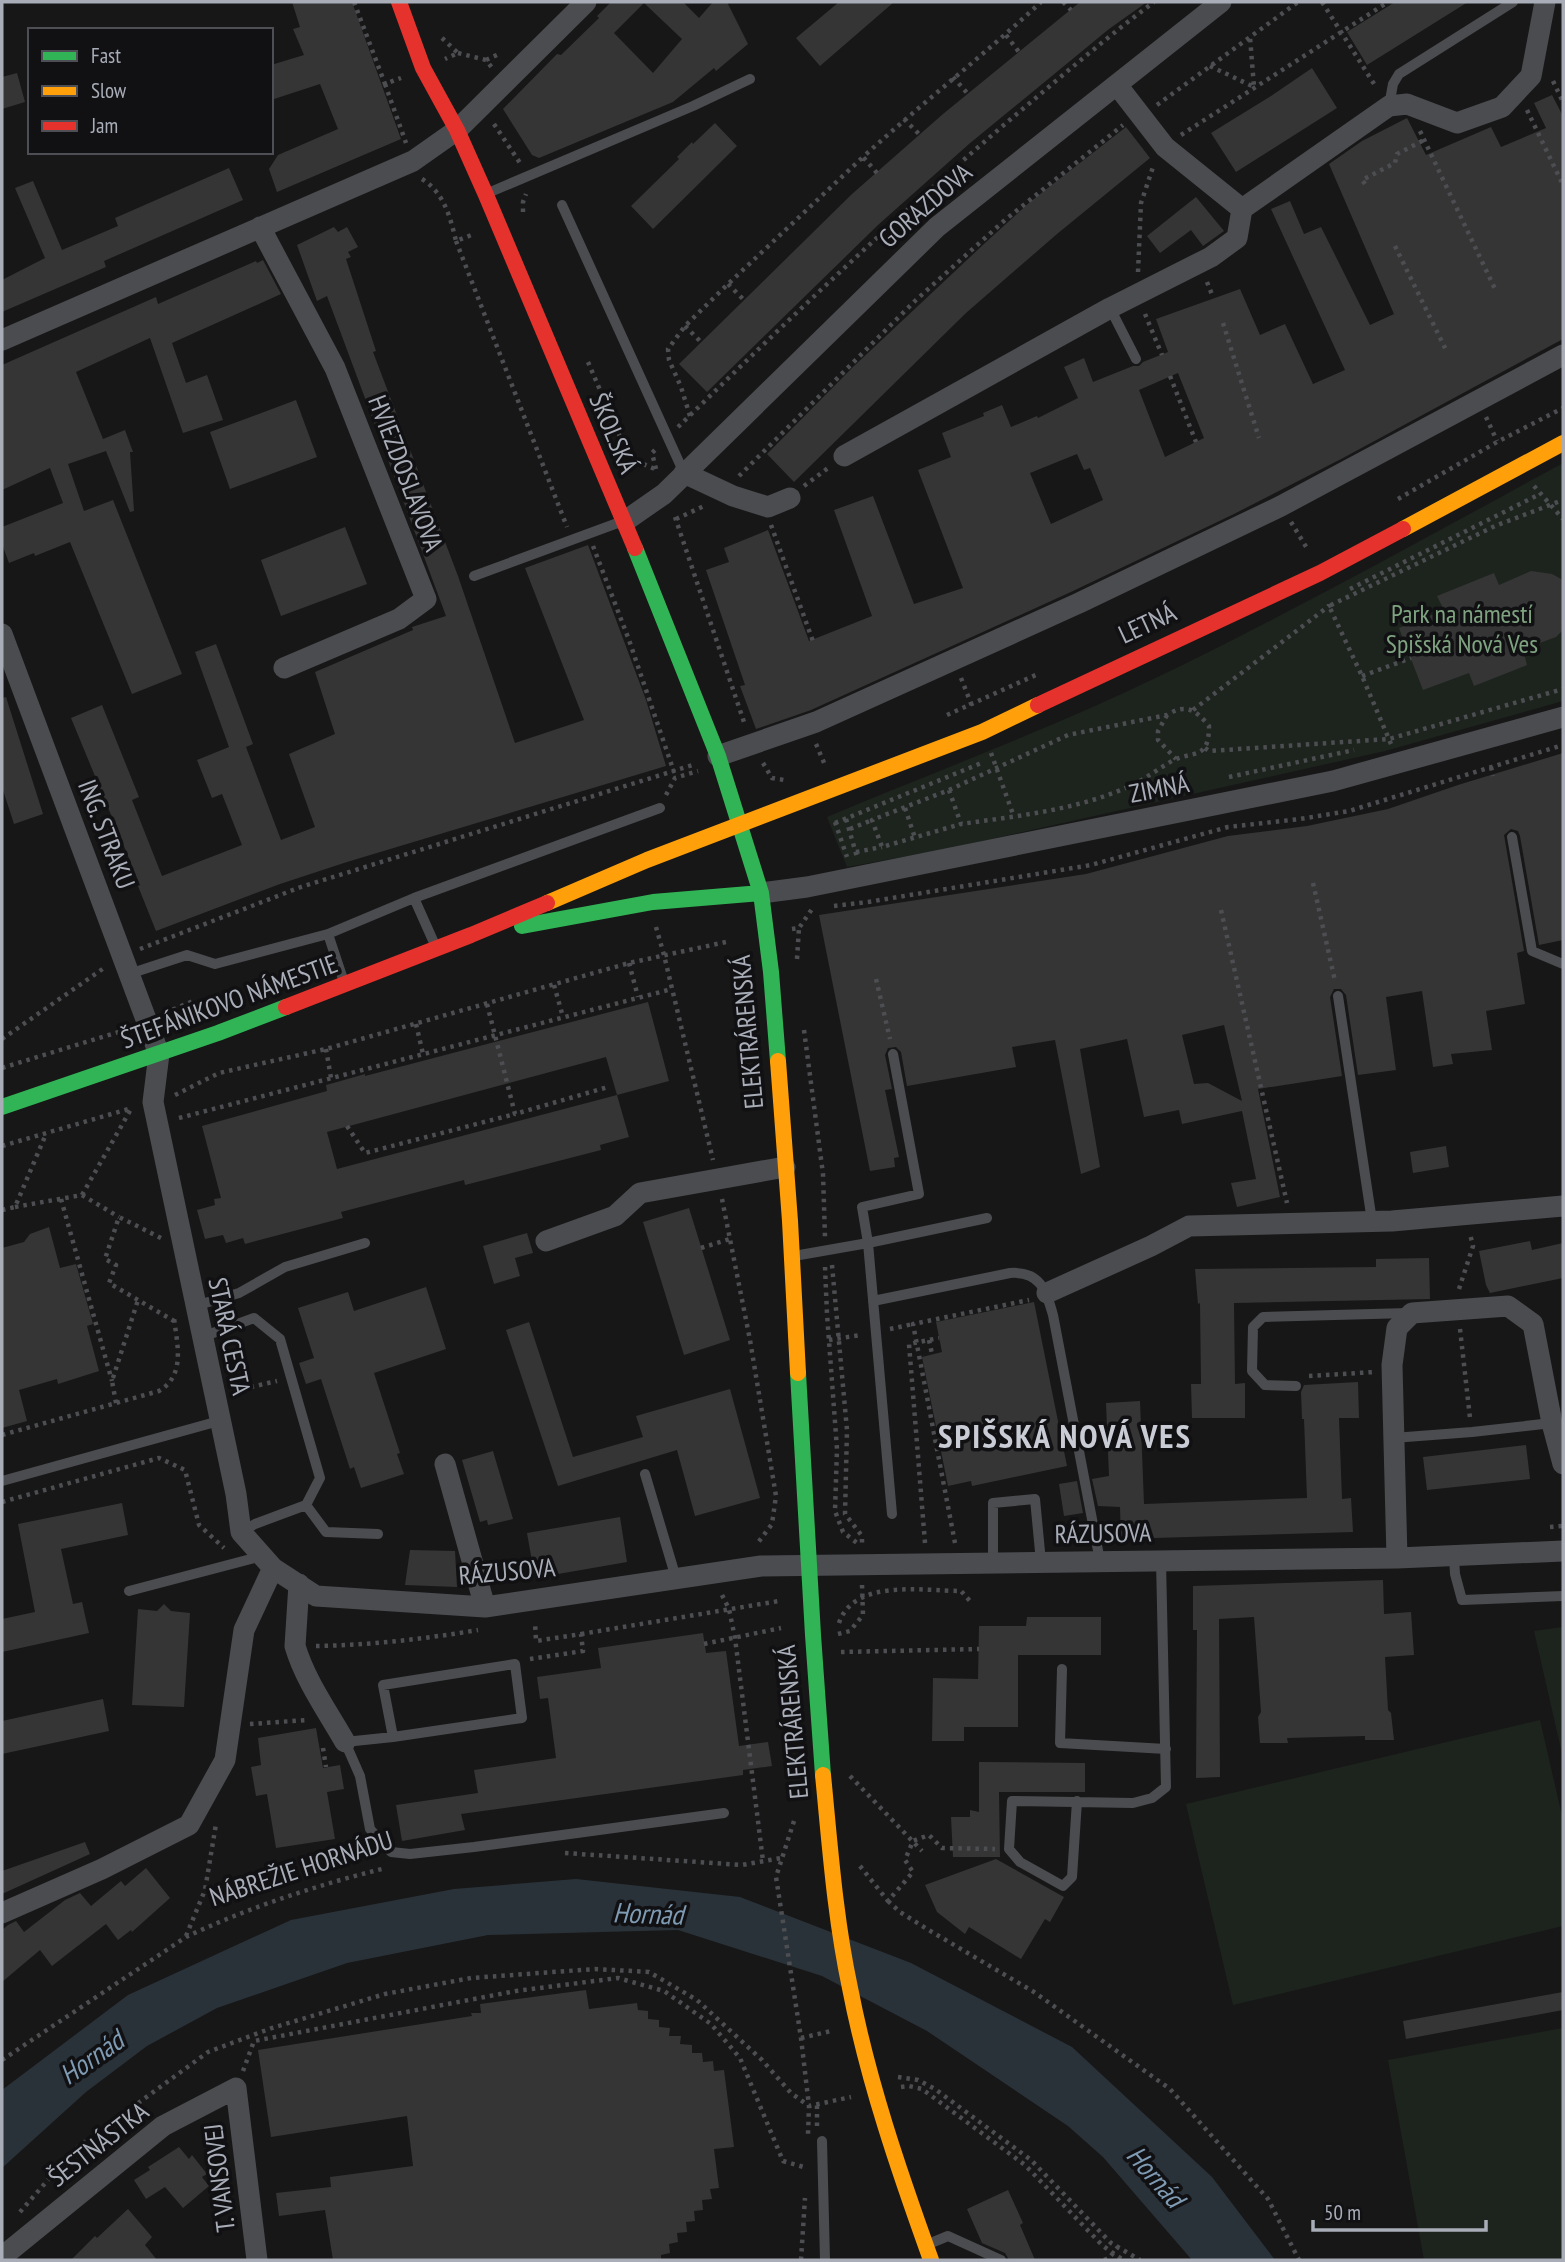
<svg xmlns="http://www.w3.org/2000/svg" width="1565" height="2262" viewBox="0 0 1565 2262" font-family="'PT Sans Narrow',sans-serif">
  <rect width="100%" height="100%" fill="#171717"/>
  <path fill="#1d241e" d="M1563,463V701L1385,751L942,850L847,867L827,817C939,770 1055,727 1164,674C1300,608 1431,535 1563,463Z
    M1563,1627V1758L1534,1631Z
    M1540,1720L1563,1820V1926L1233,2005L1186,1804Z
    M1563,2028V2260H1424L1388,2060Z"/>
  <path fill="#2a3239" d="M576,1879L740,1897L911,1963L1072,2047L1212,2177L1275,2260H1192L1103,2157L1068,2126L927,2031L822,1976L678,1930L488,1935L347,1963L217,2008L147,2046L86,2092L2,2168V2090L128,1995L291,1920L454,1889Z"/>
  <path fill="#353536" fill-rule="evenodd" d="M292,2H352L401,139L277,192L269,169L278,155L338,129L320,84L271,100V65L304,55L293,29L300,27Z
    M611,2H683L699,18L713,2H727L748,44L716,71L714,68L673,102L539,158L532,155L503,109L557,54L561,55L599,18L597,16ZM644,3L682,39L653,73L614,33Z
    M839,2H894L820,66L796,38Z
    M1080,2H1147L1109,29L969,144L878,225L707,392L679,364L852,194L943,114Z
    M1395,2H1468L1367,65L1347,32Z
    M1312,68L1337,108L1236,172L1211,133L1271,96Z
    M17,73L25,102L2,109V77Z
    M1552,95L1563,116V339L1343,458L1234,514L1073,591L811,710L756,729L740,686L745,685L706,570L729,562L724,548L768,530L809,641L872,616L834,510L873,496L914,604L963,588L918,470L951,457L942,433L984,416L983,413L1002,405L1011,427L1037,416L1038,418L1078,398L1064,367L1084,358L1093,382L1133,366H1139L1143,362L1168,352L1156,319L1240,289L1260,335L1285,324L1313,384L1345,370L1271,209L1290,201L1304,234L1321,227L1370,325L1394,314L1329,164L1362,141L1407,118L1426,155L1491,127L1501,147L1546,128L1534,103ZM1178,373L1204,438L1165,457L1139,390ZM1077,454L1084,470L1090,468L1103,500L1051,524L1030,473Z
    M715,123L737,146L653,229L631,206L679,159L677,157L692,142L693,144Z
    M1126,127L1150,158L1057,234L966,313L794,482L767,454L853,367L985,243L1030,202Z
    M229,168L243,200L104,261L106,267L2,312V280L45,258L15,188L33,181L62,250L118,226L115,218Z
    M1196,197L1224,231L1203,246L1191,230L1160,253L1147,236Z
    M334,227L338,232L347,227L358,247L348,252L351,257L346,259L376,351L373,352L458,576L515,743L584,720L525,568L588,545L646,700L666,766L347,862L280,884L156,931L138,886L140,885L71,718L102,705L139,797L132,800L162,876L242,845L222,794L212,798L197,760L229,747L195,652L216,644L253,744L246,747L281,840L315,827L289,754L335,734L315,672L413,630L412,627L446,616L327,296L317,301L297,245Z
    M263,260L281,294L172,343L186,383L207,375L223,420L183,433L150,338L76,372L103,439L125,430L133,452H130L134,511L130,512L106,451L68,464L84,511L113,500L182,674L132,694L70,542L35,556L34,553L9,563L2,544V527L63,503L50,468L2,490V365L156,297L158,304L256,261L257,263Z
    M296,400L317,457L230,489L210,432Z
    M345,527L367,584L281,616L261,560Z
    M1531,571L1552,574L1563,580V630L1556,637L1523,649L1527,665L1474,686L1469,673L1423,690L1399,628L1444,610L1437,596L1494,573L1499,585Z
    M6,697L43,814L14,824L2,787V698Z
    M1563,753V940L1539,945L1520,836L1518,831L1511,829L1504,835L1524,951L1517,953L1525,1004L1486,1011L1492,1050L1451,1054L1453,1064L1433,1067L1422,991L1386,997L1396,1070L1358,1075L1346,995L1341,989H1334L1330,997L1342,1076L1258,1089L1280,1197L1237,1207L1231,1183L1256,1179L1242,1111L1182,1124L1179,1110L1144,1117L1127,1039L1080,1049L1100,1167L1081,1174L1055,1040L1012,1047L1016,1067L907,1086L901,1052L896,1047L888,1048L885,1055L892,1089L885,1090L899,1157L894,1158L895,1167L870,1171L819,915L1086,874L1228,836L1307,826L1388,809L1458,785ZM1224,1025L1242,1101L1208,1083L1194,1084L1182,1035Z
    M648,1002L669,1081L617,1095L629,1137L600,1145L601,1150L465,1185L464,1180L341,1212L343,1218L245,1244L243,1238L226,1243L223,1235L205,1239L197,1210L215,1205L214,1199L221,1198L202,1126L327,1091L326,1085L337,1082L365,1074V1076ZM606,1057L617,1095L337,1169L327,1132Z
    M1446,1146L1449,1167L1413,1173L1410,1152Z
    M689,1208L730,1340L684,1355L643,1222Z
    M49,1227L60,1268L76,1264L93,1324L87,1326L99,1371L58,1384L57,1379L19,1390L27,1421L2,1428V1248L24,1242L30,1234Z
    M527,1233L533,1253L515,1258L520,1276L494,1284L483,1246Z
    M1530,1241L1532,1250L1563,1243V1278L1490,1293L1486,1285L1479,1251Z
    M1429,1258L1430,1299L1234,1303L1235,1384L1245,1383V1418H1192L1191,1384H1201L1200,1303L1198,1304L1195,1269L1376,1267V1259Z
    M426,1287L446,1349L374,1373L400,1453L397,1454L404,1474L361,1488L354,1467L350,1469L321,1379L306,1384L299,1363L314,1358L298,1308L348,1292L354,1311Z
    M1034,1302L1067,1466L972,1486L971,1481L948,1486L922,1357L942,1352L936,1322Z
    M529,1322L573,1457L643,1437L636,1416L730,1389L760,1498L695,1516L677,1450L558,1486L506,1330Z
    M1358,1382L1359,1418H1339L1342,1499L1351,1498L1353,1532L1121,1539L1120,1507L1098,1506L1092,1479L1109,1476L1106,1403L1140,1401L1144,1504L1307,1498L1304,1419H1302L1301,1392L1304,1385Z
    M1526,1445L1530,1479L1427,1490L1423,1457Z
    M493,1451L513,1519L488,1525L487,1520L480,1522L462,1460Z
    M1077,1481L1083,1513L1064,1516L1059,1484Z
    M122,1503L128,1535L61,1549L73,1604L82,1602L89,1633L2,1652V1619L35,1612L18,1524Z
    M620,1517L627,1562L535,1578L527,1533Z
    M410,1550L455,1551L457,1587L405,1585Z
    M1383,1580L1384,1614L1411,1612L1414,1655L1385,1657L1388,1710L1391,1713L1394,1740H1365V1736L1287,1738L1288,1743H1260L1258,1717L1261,1712L1254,1617L1219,1619L1220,1777L1196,1778L1197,1630H1193V1586Z
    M164,1604L171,1611L190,1613L184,1707L132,1705L138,1609L157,1611Z
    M1027,1617H1101V1655H1018V1727H964V1741H932L933,1678L978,1679L979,1626H1026Z
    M703,1633L706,1653L726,1651L739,1746L768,1742L772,1766L743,1770V1775L461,1814L465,1830L402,1841L396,1805L478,1793L474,1770L556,1758L548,1698L540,1699L537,1677L601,1668L598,1648Z
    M103,1699L109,1731L2,1754V1721Z
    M316,1728L323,1768L340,1765L344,1789L327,1792L335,1839L276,1848L267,1794L256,1796L251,1767L261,1765L258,1738Z
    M979,1762L1085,1763V1792H999L1000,1857H953L951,1817H970V1810L979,1812Z
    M85,1842L90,1854L2,1894V1871Z
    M996,1859L1064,1897L1050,1922L1045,1919L1021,1959L969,1927L965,1934L937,1912L925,1885Z
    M146,1868L170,1898L132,1932L131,1930L118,1940L106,1924L52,1966L40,1950L2,1982V1930L8,1925L16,1921L24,1932L65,1900L80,1893L91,1906L121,1881L125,1886Z
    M586,1990L589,2009L637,2003L638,2010L648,2011V2019L659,2020V2027L670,2028L669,2036H681L680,2044L692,2045V2053H702L703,2062L713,2061L714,2071L724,2070L734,2147L714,2149L719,2188L710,2189L712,2199L702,2200L703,2210L694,2211L695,2221L686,2222L687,2232L677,2233L678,2242L669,2244L670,2253L661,2255V2260H333L325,2210L279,2216L276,2193L331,2187L330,2177L413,2166L407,2116L271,2137L258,2050L472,2016L471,2013H481L480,2004Z
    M1563,1992V2010L1406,2039L1403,2021Z
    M179,2147L189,2159L192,2155L207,2174L202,2177L209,2186L183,2208L165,2187L146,2199L134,2180L150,2170L148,2167Z
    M1008,2190L1023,2223L1020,2225L1035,2260H1009L1005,2253L982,2243L967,2209Z
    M128,2209L152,2237L145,2245L157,2260H71L95,2236L97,2238Z"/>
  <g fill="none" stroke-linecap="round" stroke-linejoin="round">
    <path stroke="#4d4e52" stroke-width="4.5" stroke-dasharray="3.5 5" stroke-linecap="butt" d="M354,2L385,84L401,78
      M1063,2L1071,10
      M1322,2L1376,87
      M1006,35L1019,52
      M442,38L458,53L445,59
      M458,53L486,60L493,69
      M486,60L501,53
      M1210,66L1254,87L1250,37
      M953,77L968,94
      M1553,81L1563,102
      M385,84L406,143
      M1157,105L1298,2
      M1527,110L1563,185
      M904,119L920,135
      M494,124L520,163
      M1420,131L1495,289
      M1181,135L1388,2
      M877,173L863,157C921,104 983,56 1041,2
      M422,179C444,193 450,216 456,241L474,234
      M1365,184L1362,180L1395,163L1397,154L1424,140
      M523,212V202L526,194
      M456,241L567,527
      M1395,246L1446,350
      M1138,272L1141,203L1154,164
      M1207,282L1213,297
      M728,284L744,300
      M1145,314L1162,355
      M1223,323L1259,438
      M685,326L701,342
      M588,362L627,453L634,460L657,470
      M1170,376L1196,442
      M690,416L681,387L669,360L668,349L685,326L728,284L863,157
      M1486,417L1497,441
      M678,427C789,319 900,213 1018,113C1063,75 1107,37 1154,2
      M656,469L652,453L657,448
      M739,476L916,300L1005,220L1123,125
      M804,486L828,468
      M1534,486L1563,519
      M1398,499L1497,442L1563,408
      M675,517L745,725
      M676,519L704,506
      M1291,522L1308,550
      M771,525L814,644
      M593,546L629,640L674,772
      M1350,589L1540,494
      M1362,676L1411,658
      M961,678L972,706
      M1193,710L1329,606V604
      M947,715L1038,674
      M1167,715L1158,731V740L1176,759
      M816,744L825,765
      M1391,744L1362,676L1329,606L1495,526L1563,500
      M1205,748L1209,751L1389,739L1563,689
      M991,753L1014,817
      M763,763L772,778L784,780
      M1491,767L1493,776
      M1229,777L1354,750
      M949,790L961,824C1017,816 1078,810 1130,786C1145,779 1158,769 1172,761C1193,750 1209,761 1209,726C1196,710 1186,703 1167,715L1068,735L949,790L872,820L882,847L961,824
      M666,795L675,778L698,771
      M905,808L915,838
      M846,819L857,857
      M835,822L847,857
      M835,823L984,762
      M850,829L872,820
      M856,852L882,847
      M1313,883L1335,981
      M834,906L868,902L1091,865L1228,827L1300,819L1349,811L1563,745
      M1221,910L1287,1203
      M656,927L664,955L713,1160
      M792,929L799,928L812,909
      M140,949L301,887L696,764
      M797,959L799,928
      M629,963L638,997
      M876,979L890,1039
      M554,985L563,1017
      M487,1004L515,1114L608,1087
      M165,1013L193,1001L198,1013
      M416,1024L423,1054
      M804,1030L823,1174L825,1237
      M2,1039L104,968
      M326,1049L331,1078
      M2,1068L128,1029
      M175,1095L219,1073L326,1049L629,963L726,942
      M179,1118L672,989
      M347,1126L365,1153L515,1114
      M2,1146L132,1108
      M82,1195L131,1109
      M61,1199L112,1381
      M722,1199L750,1340L776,1496L772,1524L757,1544
      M15,1207L82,1195L119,1217
      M2,1210L15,1207L46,1134
      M161,1238L119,1217L105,1259L116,1265L109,1283L174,1321
      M701,1248L730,1239
      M832,1265L847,1430L845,1514L862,1536V1544
      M825,1267L827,1314L837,1449L835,1511L843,1532L857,1543
      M1459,1289L1473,1246L1470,1234
      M890,1329L913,1324
      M1460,1329L1470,1418
      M829,1340L861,1335
      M929,1340L932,1354
      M1309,1376L1374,1372
      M234,1391L277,1381
      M116,1403L112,1381L138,1300
      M2,1435L159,1391C186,1375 177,1344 174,1318
      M2,1502L159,1458L185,1470L199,1525L224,1548
      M1550,1527L1563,1526
      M925,1543L909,1344L939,1338
      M955,1543L913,1324L1029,1300
      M722,1595L729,1609L735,1638L763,1861
      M839,1623C854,1578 924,1591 961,1591L970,1601
      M581,1634L779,1601
      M838,1634L850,1631L863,1615L862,1584
      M704,1644L781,1628
      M316,1646C371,1645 424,1639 478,1630
      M841,1652L979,1649
      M530,1659L583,1651L581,1634L536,1641L535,1622
      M250,1724L307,1720
      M323,1748L326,1767
      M850,1776L922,1851
      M794,1821L776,1877L801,2038L809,2106L808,2134
      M565,1853L742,1865L781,1858
      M860,1866L888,1901L913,1872L905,1860L913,1841L929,1835L942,1848L995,1849
      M888,1901L900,1912L927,1929L1034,1992L1170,2089L1268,2199L1299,2260
      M186,1936L205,1890L216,1824
      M801,2038L831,2031
      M2,2060L186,1937C247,1908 320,1884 386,1868
      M243,2071L254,2041L516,1991L618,1978L664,1991L711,2024L740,2058L783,2161L807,2168
      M898,2077L918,2080L935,2089L1031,2160L1111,2243L1140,2260
      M901,2087L909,2086L922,2089L1025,2165L1103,2246L1123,2260
      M817,2126V2105
      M20,2212L74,2150L208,2052L272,2028L385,1994L471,1978L595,1969L649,1972L697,2000L762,2060L791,2093L809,2106L851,2097
      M801,2260L805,2198
      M1104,2260L1109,2258L1118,2247"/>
    <path stroke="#4b4c50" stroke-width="10" d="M1389,106L1393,84L1399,74L1513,2
      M488,193L693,106L750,79
      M562,205L684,473
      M1110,308L1136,359
      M474,576L623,521
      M1512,837L1532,951L1563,964
      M414,898L435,945
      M328,934L344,982
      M129,974L187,955L215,964L328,934L414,898L660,808
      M1338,996L1372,1221
      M794,1256L868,1243L862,1207L919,1194L893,1054
      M873,1301L1010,1273C1040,1271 1046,1290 1053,1315L1100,1561
      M195,1306L239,1293L285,1267L365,1243
      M202,1337L254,1318L280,1339L320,1478L306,1505L255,1524L241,1532
      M1296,1386L1265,1385L1252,1371L1253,1327L1263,1317L1409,1313
      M1393,1438L1472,1432L1552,1423
      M645,1474L676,1578
      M2,1481L219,1421
      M306,1505L326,1532L378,1534
      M892,1514L868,1243L987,1218
      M1454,1557L1455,1574L1462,1600L1563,1596
      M993,1563V1503L1035,1499L1041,1562
      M129,1591L262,1556
      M1062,1669L1060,1743L1166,1749
      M393,1737L383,1685L515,1664L522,1718L393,1737L345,1742L360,1776L370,1829L391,1852L410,1854L474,1847L724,1813
      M1077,1801L1072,1877L1063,1886L1020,1862L1009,1849L1012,1801L1133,1803L1152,1798L1166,1787L1161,1561
      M822,2141L825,2260
      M926,2245L948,2236L1001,2260"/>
    <path stroke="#4b4c50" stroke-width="21" d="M1117,85L1165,147L1242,209
      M1242,209L1389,106L1407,104L1457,123L1502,107L1531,76L1545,2
      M260,227L335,368L426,599L399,619L284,668
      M2,340L413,161L457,130L586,2
      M844,456L1110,308L1211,257L1237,238L1242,209
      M684,473L733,496L768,507L790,498
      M625,521L664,494L937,227L1221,2
      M2,634L159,1054L153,1102L236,1494L241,1532L273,1568L316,1596L485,1607L761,1566L1397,1558L1563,1551
      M718,756L816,722L1079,603L1281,506L1563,355
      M761,893L807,887L1333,781L1563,717
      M546,1241L615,1216L640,1193L785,1167
      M1047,1293L1151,1246L1189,1226L1392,1221L1563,1206
      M445,1464L485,1607
      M1397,1558L1392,1365L1397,1328L1412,1313L1508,1306L1533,1324L1552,1423L1563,1464
      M299,1584L295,1646C305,1680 328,1712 345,1742
      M2,1913L102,1869L189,1825L225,1760L244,1630L273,1568
      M2,2257L163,2126L236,2088L257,2260"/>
    <path stroke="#30b455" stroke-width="16" d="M635,548L718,756L761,893L771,972L778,1061
      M522,926L653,902L761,893
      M2,1107L218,1033L286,1007
      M798,1373L813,1635L823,1775"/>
    <path stroke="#ff9f0a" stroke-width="16" d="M1403,529L1563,443
      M547,903L647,860L982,732L1038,705
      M778,1061L790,1221L798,1373
      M823,1775C830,1846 835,1918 850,1988C868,2081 899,2171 931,2260"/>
    <path stroke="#e5322d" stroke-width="16" d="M399,2L423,68L457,130L486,195L635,548
      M1038,705L1320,573L1403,529
      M286,1007L471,935L547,903"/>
  </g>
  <g text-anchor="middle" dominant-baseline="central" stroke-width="7" stroke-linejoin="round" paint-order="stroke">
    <g font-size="26" fill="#a8adb8" stroke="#111113">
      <text transform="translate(925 205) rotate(-41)">GORAZDOVA</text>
      <text transform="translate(614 433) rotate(67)">ŠKOLSKÁ</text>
      <text transform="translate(406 473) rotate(69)">HVIEZDOSLAVOVA</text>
      <text transform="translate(1147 623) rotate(-25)">LETNÁ</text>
      <text transform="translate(1159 788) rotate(-11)">ZIMNÁ</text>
      <text transform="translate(107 834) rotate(69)">ING. STRAKU</text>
      <text transform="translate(229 1001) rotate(-20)">ŠTEFÁNIKOVO NÁMESTIE</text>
      <text transform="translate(747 1032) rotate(-95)">ELEKTRÁRENSKÁ</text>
      <text transform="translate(230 1336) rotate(78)">STARÁ CESTA</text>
      <text transform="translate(1103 1533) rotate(-1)">RÁZUSOVA</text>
      <text transform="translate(507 1571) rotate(-5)">RÁZUSOVA</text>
      <text transform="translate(792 1722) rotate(-95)">ELEKTRÁRENSKÁ</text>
      <text transform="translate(301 1868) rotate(-18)">NÁBREŽIE HORNÁDU</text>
      <text transform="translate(98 2144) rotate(-38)">ŠESTNÁSTKA</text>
      <text transform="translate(219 2178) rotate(-97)">T. VANSOVEJ</text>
    </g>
    <g font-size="26" fill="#7fa381" stroke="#111113">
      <text x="1462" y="613">Park na námestí<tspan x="1462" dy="30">Spišská Nová Ves</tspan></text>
    </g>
    <g font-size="28" font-style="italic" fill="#7f9bb3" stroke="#111113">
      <text transform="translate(648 1913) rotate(2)">Hornád</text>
      <text transform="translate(91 2057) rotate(-35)">Hornád</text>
      <text transform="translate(1156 2176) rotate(49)">Hornád</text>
    </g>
    <g font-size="33" font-weight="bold" letter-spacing="2" fill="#c9ccd4" stroke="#111113">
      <text x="1065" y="1435">SPIŠSKÁ NOVÁ VES</text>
    </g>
  </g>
  <rect width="1565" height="2262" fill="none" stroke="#a8adb8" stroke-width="7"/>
  <rect x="28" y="28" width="245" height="126" fill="#111113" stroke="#4d4f55" stroke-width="2"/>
  <rect x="42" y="51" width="35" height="10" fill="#30b455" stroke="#4d4f55" stroke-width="2"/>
  <text x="91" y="63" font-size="21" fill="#a8adb8">Fast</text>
  <rect x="42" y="86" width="35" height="10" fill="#ff9f0a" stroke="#4d4f55" stroke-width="2"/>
  <text x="91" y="98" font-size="21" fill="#a8adb8">Slow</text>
  <rect x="42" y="121" width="35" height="10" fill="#e5322d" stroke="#4d4f55" stroke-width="2"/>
  <text x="91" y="133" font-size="21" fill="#a8adb8">Jam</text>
  <path d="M1313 2220v10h173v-10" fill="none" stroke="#a8adb8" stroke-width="3.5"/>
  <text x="1324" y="2220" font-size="21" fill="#a8adb8" stroke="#111113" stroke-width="5" paint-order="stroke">50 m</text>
</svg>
